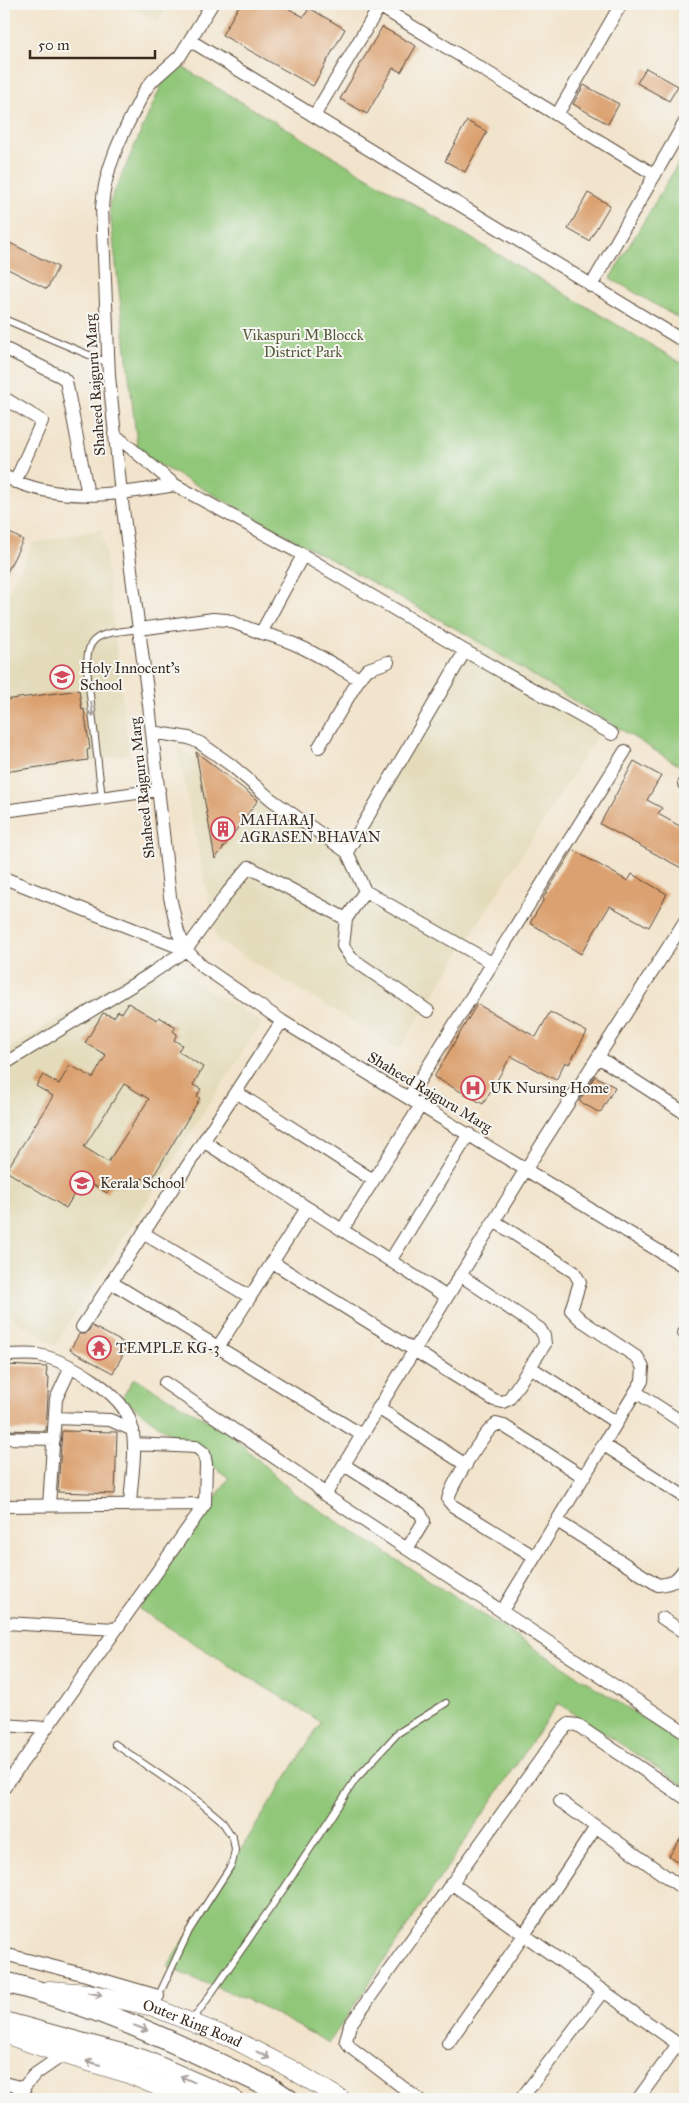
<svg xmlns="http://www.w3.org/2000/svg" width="689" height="2103" viewBox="0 0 689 2103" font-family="'IM FELL Great Primer',serif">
  <rect width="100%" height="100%" fill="#f6f6f2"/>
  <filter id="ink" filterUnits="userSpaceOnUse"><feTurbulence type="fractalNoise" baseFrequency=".02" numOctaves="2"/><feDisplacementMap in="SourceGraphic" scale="10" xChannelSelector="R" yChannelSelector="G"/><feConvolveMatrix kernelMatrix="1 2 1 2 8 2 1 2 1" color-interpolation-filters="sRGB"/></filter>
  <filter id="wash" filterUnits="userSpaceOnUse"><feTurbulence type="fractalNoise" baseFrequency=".0096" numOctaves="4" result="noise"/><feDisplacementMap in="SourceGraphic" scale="20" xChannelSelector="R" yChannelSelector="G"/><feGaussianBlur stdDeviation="1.12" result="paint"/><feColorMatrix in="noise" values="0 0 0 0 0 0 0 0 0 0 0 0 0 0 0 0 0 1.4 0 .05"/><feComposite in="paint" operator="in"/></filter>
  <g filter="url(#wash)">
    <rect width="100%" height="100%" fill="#f2e4cc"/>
    <path fill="#e3dbba" d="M123,4H169L159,22Z
      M102,529L129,754L4,777V601L33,543Z
      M471,637L607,720L399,1049L217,940L177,747L345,850Z
      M153,958L262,1022L55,1345L4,1312V1053Z"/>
    <path fill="#91c779" stroke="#66784c" d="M172,61L685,365V769L471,637L138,453L109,204Z
      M685,152V322L610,278Z
      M134,1378L228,1432L295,1494L685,1745V1786L558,1703L329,2043L259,2005L167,1967L321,1722L139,1609L229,1478L122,1398Z"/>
    <g id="blocks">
      <path fill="#dba16f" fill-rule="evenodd" d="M240,4H280L304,17L309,8L345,29L313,86L222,35Z
        M382,27L416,46L401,72L393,68L367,114L340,99Z
        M646,68L678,86L669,101L637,83Z
        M584,85L619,104L608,124L573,104Z
        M467,121L487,132L465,172L445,161Z
        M588,193L610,205L589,241L568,229Z
        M4,240L58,267L47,289L4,267Z
        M4,530L23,540L4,578Z
        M79,690L82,710L84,709L90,749L87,750L88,760L4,772V700Z
        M196,752L258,800L215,859Z
        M634,761L661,776L647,800L662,808L658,814L685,829V870L600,824Z
        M573,850L628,881L632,874L667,894L649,927L610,906L581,954L530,923L544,899L543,898Z
        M128,1003L157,1020L159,1017L176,1027L173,1031L177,1034L174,1040L182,1045L178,1051L203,1067L193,1085L201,1089L197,1096L200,1098L150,1182L142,1178L136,1188L127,1182L123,1188L117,1184L115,1187L112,1185L107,1193L83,1179L66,1208L6,1171L53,1096L36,1086L43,1075L59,1084L70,1065L93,1078L106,1055L85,1043L103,1013L114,1017L118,1011L122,1013ZM124,1084L149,1099L108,1162L84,1147Z
        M477,1004L536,1037L550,1012L587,1032L569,1064L565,1062L556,1080L511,1056L483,1104L434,1077Z
        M595,1076L615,1087L600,1113L579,1101Z
        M92,1326L128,1345L113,1373L70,1350L79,1334H86Z
        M4,1365L47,1367L46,1377H49L46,1431L4,1430Z
        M62,1431L117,1432L115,1494L58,1492Z
        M685,1832V1867L669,1856Z"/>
    </g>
  </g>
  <g filter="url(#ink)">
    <use href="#blocks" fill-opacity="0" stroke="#564638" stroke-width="1"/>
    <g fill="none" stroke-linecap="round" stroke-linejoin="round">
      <g stroke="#564638" stroke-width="8">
        <path id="lane" d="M4,319L108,363
          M102,798L87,669C87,663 87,655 89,649C94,630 123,632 139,629
          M115,1744L202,1804L221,1820L233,1838L235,1850L232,1864L189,1931L158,1997
          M192,2021L285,1887L355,1780L398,1733L446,1703"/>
      </g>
      <g stroke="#564638" stroke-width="14">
        <path id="street" d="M212,4L180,56L153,80L145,90C126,127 104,166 102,208L109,376L121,494L149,705L170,897L178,932L186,950L202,966L282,1021L685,1267
          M379,6L655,175
          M191,41L685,342
          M557,115L621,4
          M314,116L381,4
          M591,286L685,122
          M4,348L62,377L66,381L88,495
          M4,398L42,421L15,482
          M114,434L175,485L296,551L465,651L612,734
          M4,476C58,504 117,495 175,485
          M139,629L213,619L227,620L261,633L303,555
          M261,633C297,641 327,661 359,679L319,747
          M359,679L368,669L388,662
          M152,732L189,738L200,743L231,765L272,800L347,852L365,891L492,963
          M684,784L685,785
          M4,811L159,790
          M347,852L465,651
          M4,878L186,950
          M346,919L343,946L351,958L428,1011
          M598,1057L685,1113
          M4,1064L149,975L186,950L228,892L249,867L346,919L365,891
          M236,1092L373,1180
          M409,1097L625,751
          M203,1141L447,1297
          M494,1221L574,1272L580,1282L571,1310L581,1320L638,1358L643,1368L642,1381L502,1611
          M342,1230L421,1105
          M143,1233L250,1297
          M390,1261L469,1134
          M272,1262L494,1400L503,1402L509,1399L545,1344L544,1336L540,1329L460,1275
          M111,1282L362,1435
          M82,1327L282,1021
          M684,1333H685
          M218,1347L307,1208
          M4,1355C15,1355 28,1354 38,1355C69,1361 123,1393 131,1424C138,1449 131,1479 130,1505
          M530,1367L617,1423
          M165,1383L315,1485L325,1495L685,1732
          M636,1392L685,1424
          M378,1408L466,1465
          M55,1418L110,1420L133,1430
          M4,1438L54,1439
          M604,1445L685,1497
          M344,1465L420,1513L424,1521L407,1549
          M325,1495L526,1169L685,921
          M4,1506L205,1504
          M49,1506L56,1399L71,1367
          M557,1521L658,1585C672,1584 677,1580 685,1568
          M535,1557L453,1506L448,1500C450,1486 484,1432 496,1424L504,1426L584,1477
          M662,1618L685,1633
          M4,1623L116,1629
          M4,1725L46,1728
          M4,1788L205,1504L206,1464L204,1453L196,1447L134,1444
          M560,1801L685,1890
          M451,1883L685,2049
          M4,1954L86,1975L158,1996
          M448,2043L524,1935L596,1827
          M4,2083L23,2088
          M26,2099L23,2088L34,2075L63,2055
          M418,2099L350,2047L346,2040L350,2025L561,1731L569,1724L577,1725L685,1798
          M521,2099L603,1991
          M638,2099L678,2044"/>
      </g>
      <g stroke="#564638" stroke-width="19">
        <g id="secondary">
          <path id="s1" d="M49,1990L89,1993L153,2007L233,2039L291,2069L341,2099"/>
          <path d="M4,2034L58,2053L128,2074L187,2099"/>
        </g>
      </g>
      <g stroke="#564638" stroke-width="22">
        <path id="primary" d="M4,1982C98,2005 186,2048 273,2089L288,2099
          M4,2022L143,2060L232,2099"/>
      </g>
      <use href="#lane" stroke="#fff" stroke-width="6"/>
      <use href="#street" stroke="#fff" stroke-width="12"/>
      <use href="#secondary" stroke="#fff" stroke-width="18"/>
      <use href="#primary" stroke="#fff" stroke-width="20"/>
    </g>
    <defs><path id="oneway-shaft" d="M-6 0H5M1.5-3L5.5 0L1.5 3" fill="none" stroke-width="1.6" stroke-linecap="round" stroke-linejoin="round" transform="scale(1.25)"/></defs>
    <g stroke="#a79f9a">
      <use href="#oneway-shaft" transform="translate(92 709) rotate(83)"/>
      <use href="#oneway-shaft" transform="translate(95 1994) rotate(11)"/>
      <use href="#oneway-shaft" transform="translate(141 2028) rotate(21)"/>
      <use href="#oneway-shaft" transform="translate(263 2055) rotate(28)"/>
      <use href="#oneway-shaft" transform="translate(93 2063) rotate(-164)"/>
      <use href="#oneway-shaft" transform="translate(187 2079) rotate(-156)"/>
    </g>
  </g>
  <defs>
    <g id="school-ring" transform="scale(1.25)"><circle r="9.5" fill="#f6f6f2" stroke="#d1495b" stroke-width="1.5"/><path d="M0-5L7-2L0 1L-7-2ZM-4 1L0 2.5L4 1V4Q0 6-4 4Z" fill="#d1495b"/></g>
    <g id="building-ring" transform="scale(1.25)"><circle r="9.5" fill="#f6f6f2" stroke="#d1495b" stroke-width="1.5"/><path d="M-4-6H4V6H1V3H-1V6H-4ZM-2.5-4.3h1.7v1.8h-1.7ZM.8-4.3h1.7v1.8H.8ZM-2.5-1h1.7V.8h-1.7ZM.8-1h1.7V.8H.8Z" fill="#d1495b"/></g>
    <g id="hospital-ring" transform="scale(1.25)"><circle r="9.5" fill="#f6f6f2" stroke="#d1495b" stroke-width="1.5"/><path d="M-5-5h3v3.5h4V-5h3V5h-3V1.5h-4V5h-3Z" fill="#d1495b"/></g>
    <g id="temple-ring" transform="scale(1.25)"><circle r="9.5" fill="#f6f6f2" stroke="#d1495b" stroke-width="1.5"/><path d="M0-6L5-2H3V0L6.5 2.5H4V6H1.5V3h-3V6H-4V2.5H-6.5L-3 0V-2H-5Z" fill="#d1495b"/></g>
  </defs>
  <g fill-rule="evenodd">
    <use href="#school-ring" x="62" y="677"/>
    <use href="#building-ring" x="223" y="829"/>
    <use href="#hospital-ring" x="473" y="1088"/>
    <use href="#school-ring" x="82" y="1183"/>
    <use href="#temple-ring" x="99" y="1348"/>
  </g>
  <g text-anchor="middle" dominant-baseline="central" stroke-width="4" stroke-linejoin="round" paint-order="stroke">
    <g font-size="15" fill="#555939" stroke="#f6f6f2">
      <text x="303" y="335">Vikaspuri M Blocck<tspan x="303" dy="17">District Park</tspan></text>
    </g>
    <g font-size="15" fill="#3b2a1e" stroke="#f6f6f2">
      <text transform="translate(95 385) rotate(-94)">Shaheed Rajguru Marg</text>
      <text transform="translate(142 788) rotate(-96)">Shaheed Rajguru Marg</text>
      <text transform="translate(430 1092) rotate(31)">Shaheed Rajguru Marg</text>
      <text stroke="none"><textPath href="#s1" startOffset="148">Outer Ring Road</textPath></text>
    </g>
    <g font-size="15" fill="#3b2a1e" stroke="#f6f6f2" text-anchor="start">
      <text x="80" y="668">Holy Innocent's<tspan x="80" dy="17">School</tspan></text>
      <text x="240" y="820">MAHARAJ<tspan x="240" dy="17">AGRASEN BHAVAN</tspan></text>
      <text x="490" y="1088">UK Nursing Home</text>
      <text x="100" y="1183">Kerala School</text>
      <text x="116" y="1348">TEMPLE KG-3</text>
    </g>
  </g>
  <rect width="689" height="2103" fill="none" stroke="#f6f6f2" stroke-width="20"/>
  <path d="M30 50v8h125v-8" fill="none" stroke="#3b2a1e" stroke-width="2.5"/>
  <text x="38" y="50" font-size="15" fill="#3b2a1e" stroke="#f6f6f2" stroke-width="4" paint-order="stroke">50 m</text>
</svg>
